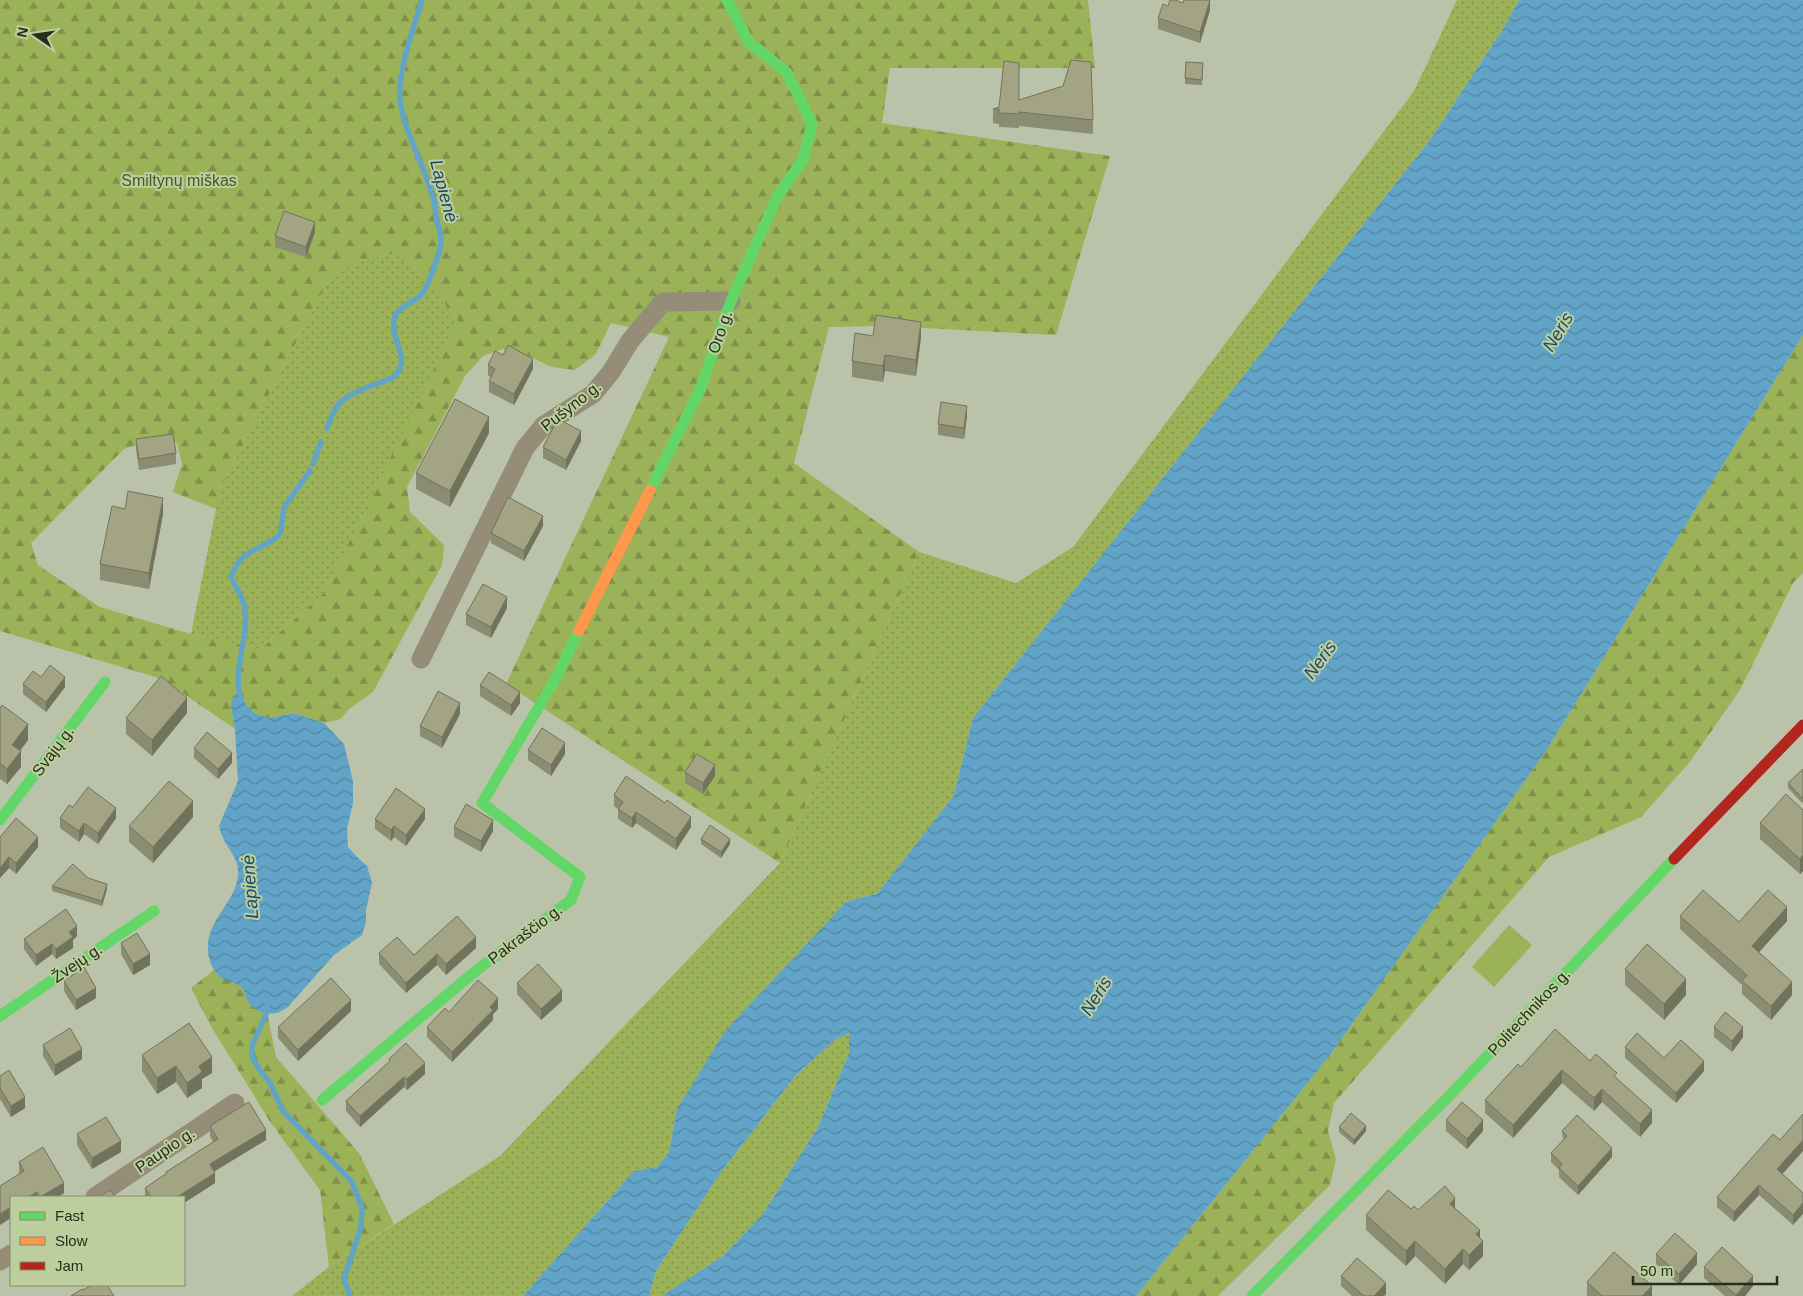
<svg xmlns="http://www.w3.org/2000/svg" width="1803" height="1296" viewBox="0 0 1803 1296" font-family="Arial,sans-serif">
  <defs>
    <pattern id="grass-dots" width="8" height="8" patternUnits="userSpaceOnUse" patternTransform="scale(1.25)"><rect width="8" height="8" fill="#9cb259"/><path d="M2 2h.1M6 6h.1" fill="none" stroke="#7f9149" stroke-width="1.8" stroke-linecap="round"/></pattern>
    <pattern id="forest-firs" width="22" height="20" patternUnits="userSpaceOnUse" patternTransform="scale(1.25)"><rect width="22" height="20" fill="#9cb259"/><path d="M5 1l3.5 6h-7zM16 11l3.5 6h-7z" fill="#7f9149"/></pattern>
    <pattern id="water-waves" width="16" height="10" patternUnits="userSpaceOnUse" patternTransform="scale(1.25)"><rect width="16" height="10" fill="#62a4c8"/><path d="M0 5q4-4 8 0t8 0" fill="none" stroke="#5186a2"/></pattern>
  </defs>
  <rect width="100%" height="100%" fill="#bac3a9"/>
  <path fill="url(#grass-dots)" d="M1457,0H1519L1503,29L1430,140L973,718L954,795L878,893L846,902L677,1109L669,1152L657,1167L634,1171L523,1296H292L329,1267L500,1156L780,863L919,552L1016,583L1073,547L1414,91Z
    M402,252L459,321L324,593L261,649L191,634L220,489L326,285L354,262Z
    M849,1033V1053L818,1127L762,1215L723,1256L663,1296H649L656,1271L721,1172L796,1075L836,1039Z"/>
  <path fill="url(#forest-firs)" fill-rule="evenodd" d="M0,0H1088L1095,68H890L882,123L1110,156L1056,335L886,326L829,327L794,463L919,552L780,863L506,684L669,337L611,323L596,354L575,370L551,367L529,356L503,349L483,356L465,376L407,487L410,512L444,545L442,565L373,692L349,709L341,719L324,723L294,713L270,718L256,714L247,706L231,708L235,729L162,679L0,631ZM402,252L458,320L324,593L261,649L191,634L100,607L38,565L31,543L124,449L164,437L177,443L182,464L173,492L216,509L220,489L326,285L354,262Z
    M1803,335V573L1793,583L1740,690L1689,763L1641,817L1549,857L1334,1103L1328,1131L1336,1159L1330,1185L1218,1296H1136L1330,1055L1546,751Z
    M214,970C217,973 220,977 223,978C227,981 233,981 238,984C252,994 240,1005 267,1012L276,1057L359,1153L394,1224L329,1267L320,1190L271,1123L212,1028L191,988Z"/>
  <path fill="#9cb259" d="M1509,925L1532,945L1494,987L1472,967Z"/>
  <path fill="url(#water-waves)" d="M1519,0H1803V335L1546,751L1330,1055L1136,1296H662L723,1256L762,1215L818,1127L849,1053V1033L836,1039L796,1075L721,1172L656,1271L649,1296H523L634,1171L657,1167L669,1152L677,1109L725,1031L846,902L878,893L954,795L973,718L1430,140L1503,29Z
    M239,694L247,706L256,714L270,718L294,713L324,723L344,744L353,781V803L347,829L348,847L358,858L367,866L372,883L366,910V922L362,935L334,955L287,1008C284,1009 280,1012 277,1013C267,1015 252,1010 247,1000C245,995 245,990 240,986C235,982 229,982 223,979C212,972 207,957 208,945C209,916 241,898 238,868C236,857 229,850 224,840C222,836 220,831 219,826L238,781L235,729L231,708L233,696Z"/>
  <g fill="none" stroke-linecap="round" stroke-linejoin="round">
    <path stroke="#62a4c8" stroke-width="5.5" d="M327,428C330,421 333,412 337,406C347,392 379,384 394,377C414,358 387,338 395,316C399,306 413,303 421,295C428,288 440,252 441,242C442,235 438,227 437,220C435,212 435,204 433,197C424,165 405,134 400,100C397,73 414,27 422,0
      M313,464L321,442
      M241,699C231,671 251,635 244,605C242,596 235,586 231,577C243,545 259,554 279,535L281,531L284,507L310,471
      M267,1006V1012L252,1046V1056L257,1066L270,1083L283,1111L352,1182L362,1208L361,1227L344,1279L350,1296"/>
    <path stroke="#958d77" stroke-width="19" d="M421,659L525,448L544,425L593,394L611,372L630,341L663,302L731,301
      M95,1197L235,1103
      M0,1261L11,1254"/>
    <path stroke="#63d668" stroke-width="11" d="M650,490L700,390L731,301L778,195L803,160L812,123L787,73L748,41L727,0
      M0,820L105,682
      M0,1016L154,911
      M322,1100L478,969L571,900L580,877L482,803L557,676L579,631
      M1252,1296L1452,1093L1674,859"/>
    <path stroke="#ff974d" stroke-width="11" d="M579,631L650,490"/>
    <path stroke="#b3261e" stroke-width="11" d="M1674,859L1803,725"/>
  </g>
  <path fill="#8b8d72" d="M1183,3L1210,10L1200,43L1158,29V18L1168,6Z
    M1203,69L1202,85L1185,84V78Z
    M1019,100L1093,120V134L1019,126V128L999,127V124L993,123V109Z
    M315,232L306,257L275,247V236Z
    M873,336L921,337L916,376L885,371L883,382L852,377V361Z
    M488,365L533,369L514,405L489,392V381L491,377L488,376Z
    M967,416L964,439L938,435V424Z
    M489,433L450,507L416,489V473Z
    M136,439L176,453V464L139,470L136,450Z
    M581,441L566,470L543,458V447Z
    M163,514L149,589L100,580V564Z
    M543,526L524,561L491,543V533Z
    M507,608L491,638L466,625V614Z
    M41,677L65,687L46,712L23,694V684Z
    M480,685L520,703L511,716L480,696Z
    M0,708L28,740L20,751L21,767L7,784L0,779Z
    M187,713L152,756L126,734V718Z
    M460,714L442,748L420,736V726Z
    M194,748L232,763L218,779L194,758Z
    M528,750L565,754L551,776L528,760Z
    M1803,769V802L1802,803L1788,788V783Z
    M685,772L715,776L703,794L685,783Z
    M614,795L691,827L676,850L636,823L632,828L618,819V809L614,806Z
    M73,807L116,818L98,844L84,834L79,842L60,828V818Z
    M1803,810V871L1800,874L1760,839V823Z
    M193,817L153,863L129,842V826Z
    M375,819H425L406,846L394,837L391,841L375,829Z
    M454,827L493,831L481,852L454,837Z
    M0,837L38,847L16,874L9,868L0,878Z
    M701,839L730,844L721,858L701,844Z
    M88,878L107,889L102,906L52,891V886Z
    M1680,916L1739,922L1787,921L1759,952L1792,995L1771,1020L1742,994V985L1680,929Z
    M77,936L73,940V948L56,959L52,954L36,966L24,949V939Z
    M121,943L150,965L133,975L121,954Z
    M476,948L446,975L437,965L406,993L379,964V953L414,955Z
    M1625,969L1686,995L1664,1020L1625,985Z
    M64,981L96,998L76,1010L64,991Z
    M517,983L562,1001L541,1020L517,994Z
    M498,1009L493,1014V1020L452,1062L427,1037V1027Z
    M351,1011L298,1061L278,1038V1027Z
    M1714,1027L1743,1037L1732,1052L1714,1037Z
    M43,1045L82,1059L55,1076L43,1056Z
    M1625,1047L1704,1071L1676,1103L1625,1058Z
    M142,1055L212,1073L202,1079V1088L187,1098L176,1082L157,1094L142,1071Z
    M389,1059L425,1074L407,1090L404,1087L360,1127L346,1111V1101L389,1063Z
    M1590,1061L1617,1078L1652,1123L1640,1137L1602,1102L1594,1111L1562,1083L1513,1138L1485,1113V1100L1521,1067Z
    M0,1076L25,1108L11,1117L0,1099Z
    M1446,1120L1483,1131L1467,1149L1446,1131Z
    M210,1126L266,1140L215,1171V1183L184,1203V1197H145V1188L166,1174V1172L213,1142L210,1136Z
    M1339,1127L1366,1131L1354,1145L1339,1132Z
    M1562,1131L1612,1157L1578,1195L1559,1177V1170L1551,1162V1153L1563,1141Z
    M77,1134L121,1152L92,1169L77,1145Z
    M19,1162L64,1193L58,1197H11L20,1174L19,1173Z
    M1782,1174L1803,1193L1793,1225L1759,1195L1734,1222L1717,1207V1197Z
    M1411,1209L1418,1210L1455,1209L1480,1238L1483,1256L1469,1270L1463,1264L1445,1284L1415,1256L1406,1266L1366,1230V1215Z
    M1656,1254L1697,1264L1679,1285L1656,1264Z
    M1704,1267L1753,1286L1745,1296H1725L1704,1278Z
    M1341,1276L1386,1294L1384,1296H1352L1341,1286Z
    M1587,1282L1652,1296H1587Z"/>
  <path fill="#71735c" d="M1210,0V10L1200,43V32Z
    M315,222V232L306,257V247Z
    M921,322V337L916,376V360Z
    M885,355V371L883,382V366Z
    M533,359V369L514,405V394Z
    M967,406V416L964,439V428Z
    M489,417V433L450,507V491Z
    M581,431V441L566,470V460Z
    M163,498V514L149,589V573Z
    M543,516V526L524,561V551Z
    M507,597V608L491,638V627Z
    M65,677V687L46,712V702Z
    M520,692V703L511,716V705Z
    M187,698V713L152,756V740Z
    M460,703V714L442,748V737Z
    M28,724V740L12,761V745Z
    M565,743V754L551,776V765Z
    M21,751V767L7,784V769Z
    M232,753V763L218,779V769Z
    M715,765V776L703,794V783Z
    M193,801V817L153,863V847Z
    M116,808V818L98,844V833Z
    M425,809V819L406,846V835Z
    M636,812V823L632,828V818Z
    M691,817V827L676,850V839Z
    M493,820V831L481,852V841Z
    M84,823V834L79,842V831Z
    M394,826V837L391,841V830Z
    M38,837V847L16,874V863Z
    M730,839V844L721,858V852Z
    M1803,855V871L1800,874V859Z
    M9,857V868L0,878V868Z
    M107,884V889L102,906V901Z
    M1787,907V921L1752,960V946Z
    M77,926V936L73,940V948L56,959V949L69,932Z
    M476,937V948L446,975V964Z
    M52,944V954L36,966V955Z
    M150,954V965L133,975V964Z
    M437,954V965L406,993V983Z
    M1686,979V995L1664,1020V1004Z
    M1792,982V995L1771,1020V1006Z
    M96,988V998L76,1010V1000Z
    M562,990V1001L541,1020V1009Z
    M498,998V1009L493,1014V1020L452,1062V1052Z
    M351,1000V1011L298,1061V1050Z
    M1743,1027V1037L1732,1052V1041Z
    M82,1049V1059L55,1076V1065Z
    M212,1057V1073L202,1079V1088L187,1098V1083L199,1066Z
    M1704,1061V1071L1676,1103V1093Z
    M425,1063V1074L407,1090V1079Z
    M176,1066V1082L157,1094V1078Z
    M1562,1070V1083L1513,1138V1125Z
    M404,1077V1087L360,1127V1116Z
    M1602,1089V1102L1594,1111V1098Z
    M25,1097V1108L11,1117V1106Z
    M1652,1110V1123L1640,1137V1124Z
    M1483,1120V1131L1467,1149V1139Z
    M1366,1126V1131L1354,1145V1140Z
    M266,1130V1140L210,1174V1164Z
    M1803,1140V1151L1777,1180V1169Z
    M121,1141V1152L92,1169V1158Z
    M1612,1148V1157L1578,1195V1186Z
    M215,1173V1183L184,1203V1197H177Z
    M64,1183V1193L58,1197H40Z
    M1759,1185V1195L1734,1222V1212Z
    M37,1192V1197H28Z
    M1455,1198V1214L1450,1204Z
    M1803,1203V1214L1793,1225V1215Z
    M11,1207V1218L0,1225V1214Z
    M1480,1230V1244L1483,1241V1256L1469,1270V1255L1476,1234Z
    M1415,1241V1256L1406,1266V1251Z
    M1463,1249V1264L1445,1284V1269Z
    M1697,1253V1264L1679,1285V1274Z
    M1753,1276V1286L1745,1296H1736Z
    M1386,1283V1294L1384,1296H1374Z
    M1652,1286V1296H1642Z"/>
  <path fill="#a2a484" stroke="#71735c" d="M1170,0H1175L1183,3L1184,0H1210L1200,32L1158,18L1163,4L1168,6Z
    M1071,60L1091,62L1093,120L1019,112V114L999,113V109H993L999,107L1004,61L1019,63V100L1063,86Z
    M1186,62L1203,63L1202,80L1185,78Z
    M284,211L315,222L306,247L275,236Z
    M876,315L921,322L916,360L885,355L883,366L852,361L855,333L873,336Z
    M508,345L533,359L514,394L489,381L495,369L488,365L495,351L503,355Z
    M455,399L489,417L450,491L416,473Z
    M941,402L967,406L964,428L938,424Z
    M558,419L581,431L566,460L543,447Z
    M173,434L176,453L139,459L136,439Z
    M128,491L163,498L149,573L100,564L112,506L125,509Z
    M508,497L543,516L524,551L491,533Z
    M483,584L507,597L491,627L466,614Z
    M50,665L65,677L46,702L23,684L33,671L41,677Z
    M489,672L520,692L511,705L480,685Z
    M161,676L187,698L152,740L126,718Z
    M438,691L460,703L442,737L420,726Z
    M2,705L28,724L12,745L21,751L7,769L0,763V708Z
    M542,728L565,743L551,765L528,750Z
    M207,732L232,753L218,769L194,748Z
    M697,754L715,765L703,783L685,772Z
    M1803,769V797L1802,798L1788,783Z
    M626,776L665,803L667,800L691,817L676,839L636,812L632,818L618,809L623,802L614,795Z
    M169,781L193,801L153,847L129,826Z
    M88,787L116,808L98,833L84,823L79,831L60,818L69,805L73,807Z
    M396,788L425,809L406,835L394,826L391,830L375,819Z
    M1786,794L1803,810V855L1800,859L1760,823Z
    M466,804L493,820L481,841L454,827Z
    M16,818L38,837L16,863L9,857L0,868V837Z
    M710,825L730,839L721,852L701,839Z
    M73,864L88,878L107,884L102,901L52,886Z
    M1703,890L1739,922L1768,890L1787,907L1752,946L1792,982L1771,1006L1742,981L1747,975L1680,916Z
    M66,909L77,926L69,932L73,937L56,949L52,944L36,955L24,939Z
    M457,916L476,937L446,964L437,954L406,983L379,953L397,937L414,955Z
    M137,933L150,954L133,964L121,943Z
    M1647,944L1686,979L1664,1004L1625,969Z
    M538,964L562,990L541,1009L517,983Z
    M84,967L96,988L76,1000L64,981Z
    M331,978L351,1000L298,1050L278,1027Z
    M478,980L498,998L490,1007L493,1010L452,1052L427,1027L445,1008L449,1012Z
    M1725,1012L1743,1027L1732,1041L1714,1027Z
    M189,1023L212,1057L199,1066L202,1072L187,1083L176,1066L157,1078L142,1055Z
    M70,1028L82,1049L55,1065L43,1045Z
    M1555,1029L1590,1061L1596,1054L1617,1073L1614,1076L1652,1110L1640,1124L1602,1089L1594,1098L1562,1070L1513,1125L1485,1100L1518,1064L1521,1067Z
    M1637,1033L1664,1058L1681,1040L1704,1061L1676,1093L1625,1047Z
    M406,1043L425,1063L407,1079L404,1077L360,1116L346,1101L390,1061L389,1059Z
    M9,1070L25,1097L11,1106L0,1088V1076Z
    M249,1102L266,1130L210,1164L215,1173L177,1197H151L145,1188L167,1173L166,1172L218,1139L210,1126Z
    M1462,1102L1483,1120L1467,1139L1446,1120Z
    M1351,1113L1366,1126L1354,1140L1339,1127Z
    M1803,1114V1140L1777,1169L1803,1193V1203L1793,1215L1759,1185L1734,1212L1717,1197L1773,1134L1780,1140Z
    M1577,1115L1612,1148L1578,1186L1559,1168L1562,1164L1551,1153L1567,1136L1562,1131Z
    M106,1117L121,1141L92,1158L77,1134Z
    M43,1147L64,1183L40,1197L37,1192L28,1197H11V1207L0,1214V1186L24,1171L19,1162Z
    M1445,1186L1455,1198L1450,1204L1480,1230L1476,1234L1483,1241L1469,1255L1463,1249L1445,1269L1415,1241L1406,1251L1366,1215L1388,1190L1411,1209L1414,1206L1418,1210Z
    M110,1190L115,1197H92L101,1196Z
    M1675,1233L1697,1253L1679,1274L1656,1254Z
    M1722,1247L1753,1276L1736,1295L1704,1267Z
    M1614,1252L1652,1286L1642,1296H1602L1587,1282Z
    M1357,1258L1386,1283L1374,1296H1364L1341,1276Z
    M92,1285H107L114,1296H71L82,1289L83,1290Z"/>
  <g text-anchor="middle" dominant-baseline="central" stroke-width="4" stroke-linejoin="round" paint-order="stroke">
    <g font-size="16" fill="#495826" stroke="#bdce9e">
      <text x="179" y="180">Smiltynų miškas</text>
    </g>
    <g font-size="16" fill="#272e1b" stroke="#bdce9e">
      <text transform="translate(720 332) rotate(-71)">Oro g.</text>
      <text transform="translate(571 406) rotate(-38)">Pušyno g.</text>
      <text transform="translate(53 751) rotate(-53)">Svajų g.</text>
      <text transform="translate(525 934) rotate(-37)">Pakraščio g.</text>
      <text transform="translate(77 963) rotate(-34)">Žvejų g.</text>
      <text transform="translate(1529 1012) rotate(-47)">Politechnikos g.</text>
      <text transform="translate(165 1150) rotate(-34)">Paupio g.</text>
    </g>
    <g font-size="18" font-style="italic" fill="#1b496b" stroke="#bdce9e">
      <text transform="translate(444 191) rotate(75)">Lapienė</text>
      <text transform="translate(1558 332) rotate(-59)">Neris</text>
      <text transform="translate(1320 660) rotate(-54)">Neris</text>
      <text transform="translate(250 887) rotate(-94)">Lapienė</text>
      <text transform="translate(1096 996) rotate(-58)">Neris</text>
    </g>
  </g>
  <rect x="10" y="1196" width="175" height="90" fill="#bdce9e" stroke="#818e6a"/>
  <rect x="20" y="1212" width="25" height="8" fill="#63d668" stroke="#818e6a"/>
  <text x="55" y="1221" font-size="15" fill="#272e1b">Fast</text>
  <rect x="20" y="1237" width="25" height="8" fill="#ff974d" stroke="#818e6a"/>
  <text x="55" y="1246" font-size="15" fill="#272e1b">Slow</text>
  <rect x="20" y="1262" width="25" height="8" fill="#b3261e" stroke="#818e6a"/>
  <text x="55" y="1271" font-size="15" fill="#272e1b">Jam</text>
  <g transform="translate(35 35) rotate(283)" stroke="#bdce9e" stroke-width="4" paint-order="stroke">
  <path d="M0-4L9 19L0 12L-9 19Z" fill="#272e1b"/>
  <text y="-8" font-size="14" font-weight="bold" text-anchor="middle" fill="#272e1b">N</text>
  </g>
  <path d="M1633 1276v8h144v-8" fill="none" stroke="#272e1b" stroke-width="2.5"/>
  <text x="1640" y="1276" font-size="15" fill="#272e1b" stroke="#bdce9e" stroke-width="4" paint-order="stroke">50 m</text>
</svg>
